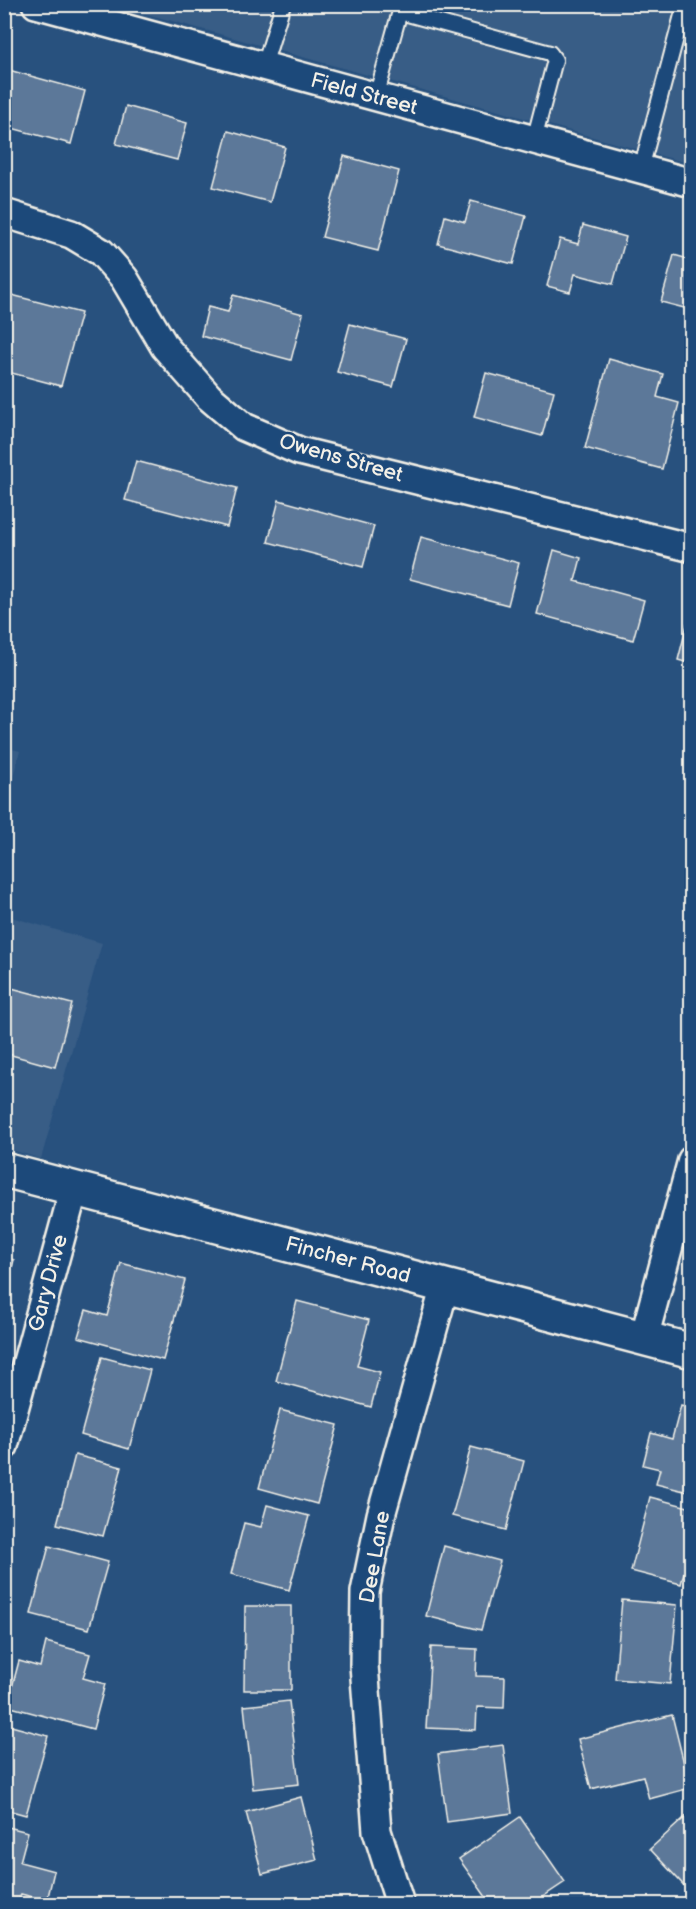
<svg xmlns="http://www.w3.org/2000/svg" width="696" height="1909" viewBox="0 0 696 1909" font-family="'Balsamiq Sans',sans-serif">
  <rect width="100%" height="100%" fill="#28517e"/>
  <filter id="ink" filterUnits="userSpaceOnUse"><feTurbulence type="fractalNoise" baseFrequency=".0167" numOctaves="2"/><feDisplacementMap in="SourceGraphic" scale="12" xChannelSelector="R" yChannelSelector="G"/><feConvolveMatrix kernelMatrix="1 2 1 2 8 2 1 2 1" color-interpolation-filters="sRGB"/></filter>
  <g filter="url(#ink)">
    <path fill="#375d86" d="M114,5H691V164Z
      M5,747L20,751L5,807L4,747Z
      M4,915L102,943L41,1159L5,1148Z"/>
    <path fill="#5b7899" stroke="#f4f1e8" stroke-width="1.5" d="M5,69L85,91L71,144L4,126Z
      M126,106L187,123L177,160L116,144Z
      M228,131L285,147L270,202L213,187Z
      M344,156L399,171L378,251L322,237Z
      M471,201L526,216L513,264L438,244L445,216L465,222Z
      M583,225L626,237L613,284L575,274L570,292L547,286L560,239L578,244Z
      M674,255L692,260V310L661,302Z
      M4,293L81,313L61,386L4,371Z
      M233,295L303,314L291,360L201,336L208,307L228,312Z
      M350,324L406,339L393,387L337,372Z
      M609,359L663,374L657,397L679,403L662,469L585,448Z
      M486,373L554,391L542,436L474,417Z
      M136,461L237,488L227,527L125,500Z
      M279,500L374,526L363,567L268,542Z
      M421,537L519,563L508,605L410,579Z
      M554,550L581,558L575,581L644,600L633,640L537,614Z
      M690,613L692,614V664L678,660Z
      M4,986L72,1004L55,1067L4,1053Z
      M4,1257L14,1260L4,1297Z
      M121,1263L185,1280L163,1360L78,1337L86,1310L107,1316Z
      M297,1301L369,1320L357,1366L380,1372L371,1407L276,1381Z
      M102,1357L150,1370L129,1449L81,1435Z
      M681,1405L692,1408V1493L656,1484L660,1469L643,1465L651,1433L672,1439Z
      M280,1410L338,1425L317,1504L259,1488Z
      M471,1447L524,1461L506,1530L452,1516Z
      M75,1455L122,1467L103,1536L57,1524Z
      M650,1497L692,1508V1543L681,1584L631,1571Z
      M267,1505L309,1516L289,1590L231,1574L244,1523L261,1527Z
      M49,1546L108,1562L89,1629L31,1614Z
      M444,1546L500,1561L481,1630L426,1616Z
      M622,1600L677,1605L670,1684L615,1679Z
      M245,1606H291V1690H244Z
      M46,1642L90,1654L83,1678L105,1684L93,1729L7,1706L19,1661L40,1667Z
      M431,1647L477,1649L476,1676L505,1677L504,1708L477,1707L476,1730L426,1728Z
      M289,1701L299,1784L253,1789L244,1706Z
      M672,1715L690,1788L649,1799L643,1776L591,1789L578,1739Z
      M4,1724L48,1736L26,1815L4,1809Z
      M503,1745L512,1813L447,1822L438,1754Z
      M301,1797L317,1860L262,1874L246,1812Z
      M692,1811V1894L650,1849Z
      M520,1817L565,1882L532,1904H491L459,1859Z
      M4,1826L28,1832L20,1862L54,1871L47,1901L21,1894L18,1904H4Z"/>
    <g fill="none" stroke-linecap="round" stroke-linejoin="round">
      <g stroke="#f4f1e8" stroke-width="18">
        <path id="lane" d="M400,12L550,53L555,60L534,140
          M264,66L283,4
          M376,97L402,4
          M641,169L685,4"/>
      </g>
      <g stroke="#f4f1e8" stroke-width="32">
        <path id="street" d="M36,4L692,183
          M4,213L71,234L101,252L124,278L165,347L209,397L244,427L299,451L692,548
          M644,1338L692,1160
          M4,1446L74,1189
          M400,1904L377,1831L364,1665L365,1592L381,1515L445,1286"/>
      </g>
      <g stroke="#f4f1e8" stroke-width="38">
        <path id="secondary" d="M4,1170L692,1351"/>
      </g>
      <use href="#lane" stroke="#1f4a7a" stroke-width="14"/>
      <use href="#street" stroke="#1f4a7a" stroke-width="27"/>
      <use href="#secondary" stroke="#1f4a7a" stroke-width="33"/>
    </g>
  </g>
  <g text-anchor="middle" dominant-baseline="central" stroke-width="5" stroke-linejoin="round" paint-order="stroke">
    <g font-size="21" fill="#f4f1e8" stroke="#1f4a7a">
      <text transform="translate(364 94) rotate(15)">Field Street</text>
      <text transform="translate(341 458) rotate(16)">Owens Street</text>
      <text transform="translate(348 1260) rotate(15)">Fincher Road</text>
      <text transform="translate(48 1283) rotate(-75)">Gary Drive</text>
      <text transform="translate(375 1557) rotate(-80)">Dee Lane</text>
    </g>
  </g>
  <rect width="696" height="1909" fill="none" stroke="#1f4a7a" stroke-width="24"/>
  <rect x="12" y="12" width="672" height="1885" fill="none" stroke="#f4f1e8" stroke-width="2" filter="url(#ink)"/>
</svg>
